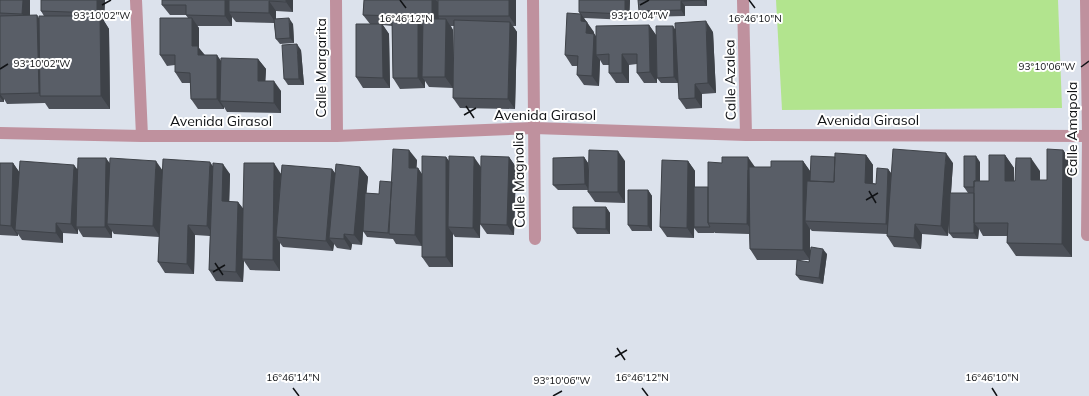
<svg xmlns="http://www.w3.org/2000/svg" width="1089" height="396" viewBox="0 0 1089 396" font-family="Mulish,sans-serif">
  <rect width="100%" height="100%" fill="#dce2ec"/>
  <path fill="#b2e48e" d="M776,0H1058L1062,108L782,110Z"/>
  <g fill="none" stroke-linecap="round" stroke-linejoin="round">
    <path stroke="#bf919e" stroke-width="12" d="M136,0L142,136
      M336,0L337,136
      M533,0L535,239
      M743,0L746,135
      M1086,0L1088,136L1087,235
      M0,133L142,136H337L534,128L746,135L1089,136"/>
  </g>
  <path fill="#4d5159" d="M0,0H30V16L39,18L44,16L41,11L105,0L104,21L109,29L110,109H49L45,103L7,104L4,99V102H0Z
    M293,0V12L276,11V19L293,24L294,43L280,44L276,39L274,23L236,22L232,17V26H197L199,28V48L205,55L221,62L258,59L266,69L265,81L281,91V113L227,112L224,107V109H198L191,99L190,83H182L175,72V65L167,66L160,55L188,18L186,15H170L162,5Z
    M364,0H516V26H513L517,32L515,109L460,108L453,98L454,26H451L453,30V88L429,87L425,81V88L400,89L393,78L392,26L383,25L389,34L390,88H363L356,77L370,24L363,15Z
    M579,0H630L629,20L584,18L596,36L649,25L656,35L676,29L713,32L716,93L702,94V108L686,109L679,99L678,75V83H661L657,78V83H644L637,73V64L629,65V83H616L609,73V65H603L600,60L599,86L584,85L577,75L578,66H572L565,55L580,14L579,12Z
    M638,0H707V6H685V16L643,17L639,11Z
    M301,50L304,85H288L284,79Z
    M1063,150L1072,163V257L1016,256L1007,243V236H983L979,229L978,239L953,238L949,233L950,211L948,236L922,234L921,249L894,247L887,236V234L812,231L810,229V250L827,254L823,284L800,280L796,275L809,262V260H757L750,249L749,234L715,233L714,232V233H698L694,228V238L667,237L660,227L688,161L695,171V187H708L754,167H771L803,161L810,171L835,157L866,155L873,165V183L876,184L888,169L891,173L953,163L951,193H974H968L964,187L980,162V181H989L1005,155L1014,168V181L1040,171V180H1047Z
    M446,157L449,161L481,167L480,197L509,157L516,167L514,235L487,234L480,224V238L455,237L453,234V267H429L422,257V246L396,244L393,239L367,237L363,231L362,245L352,244L351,250L337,248L334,244L333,251L283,247L280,243V271L250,270L244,261L243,282L216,281L209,270L210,236L195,235L194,274L165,273L158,262L159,237L114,234L112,231V238L83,237L78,229V234L63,233V243L22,240L18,234V236L0,235V163H13L19,172L77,169L110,163L163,170L213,166L230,174L229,202H238L243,209L281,173L332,169L335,173L360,167L368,177L366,193L379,194L392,182L417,160L416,168H418L422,174Z
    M584,157L588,163V171L625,161V203L595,202L588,192V190H558L553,185Z
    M648,190L652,196V231H632L628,225Z
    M606,207L610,213V234H577L573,228Z"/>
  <path fill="#3e4248" d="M23,0H30V24L22,14Z
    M97,0H105L104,21L109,29L110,109L101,96L100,18L97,13Z
    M225,0H231L229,12L232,17V26L225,16Z
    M286,0H293V12L286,2Z
    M432,0H436L440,5L438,16L439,18V27L432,17Z
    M509,0H516V26L509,16Z
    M625,0H630L629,20L625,14Z
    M703,0H707V6Z
    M269,1L276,11V23L269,13Z
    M681,1L685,6V16L681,10Z
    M581,14L594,32L593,43L586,33L581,21Z
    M37,15L44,26L41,96L39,93Z
    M192,18L199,28V48L205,56V65L192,46Z
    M289,18L293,24L294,43L290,38Z
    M446,19L453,30V88L445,77Z
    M418,20L425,30L422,77L425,81V88L418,78Z
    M706,21L713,32L716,93L708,83Z
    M510,22L517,32L515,109L508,99Z
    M382,24L389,34L390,88L383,78Z
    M649,25L656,35L657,83L650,72Z
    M673,26L677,32L678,83L674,77Z
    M594,34L601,44L596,55L600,60L599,86L592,76Z
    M297,44L301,50L304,85L299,79Z
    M622,54L629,65V83L622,73Z
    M217,55L224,65L220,101L224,107V109L217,99Z
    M258,59L266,69L265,91L258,81Z
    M274,81L281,91V113L274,103Z
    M695,84L702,94V108L695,98Z
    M0,94L4,99V102L0,97Z
    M409,150L417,160L416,178L409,168Z
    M1063,150L1072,163V257L1062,244Z
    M618,151L625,161V203L618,192Z
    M946,153L953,163L948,236L941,226Z
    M866,155L873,165L872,193L865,183Z
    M1005,155L1014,168V194L1005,181Z
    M976,156L980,162V193L976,187Z
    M446,157L453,167L448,227L453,234V267L446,257Z
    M474,157L481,167L480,238L473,228Z
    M509,157L516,167L514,235L507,225Z
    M584,157L588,163L589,190L585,184Z
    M748,157L755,167V234L747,224Z
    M106,158L114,169L107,224L112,231V238L105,227Z
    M1031,158L1040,171V193L1031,180Z
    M156,161L163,171L160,237L153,226Z
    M688,161L695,171L694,238L687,228Z
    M803,161L810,171V221H805L810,229V260L803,250Z
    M210,162L217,172L214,236L207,226Z
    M13,163L20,173L15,230L18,234V236L11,226Z
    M274,163L281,174L276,237L280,243V271L273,260Z
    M223,164L230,174L229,212L222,201Z
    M74,165L82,175L76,227L78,229V234L71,224Z
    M360,167L368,177L362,245L354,235Z
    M418,168L425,179L422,246L415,235Z
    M332,169L339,179L329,238L334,244L333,251L326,241Z
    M888,169L895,179L893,234L886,224Z
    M648,190L652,196V231L648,226Z
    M238,202L246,212L242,259L244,261L243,282L236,272Z
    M606,207L610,213V234L606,229Z
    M56,223L63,233V243L56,233Z
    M974,223L979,229L978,239L974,233Z
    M915,224L922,234L921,249L914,238Z
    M188,225L195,235L194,274L187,264Z
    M344,234L352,244L351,250L344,239Z
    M823,249L827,254L823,284L819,278Z"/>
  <path fill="#595e67" stroke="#3e4248" d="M0,0H23L22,14L0,13Z
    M41,0H97V13L41,11Z
    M162,0H225V16L186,15V5H162Z
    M229,0H286V2L269,1V13L229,12Z
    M364,0H432V17L363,15Z
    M438,0H509V16H438Z
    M579,0H625V14L579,12Z
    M638,0H703L681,1V10L639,11Z
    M567,13L581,14V21L587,22L586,33L594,34L592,76L577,75L578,56L565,55Z
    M37,15L39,93L0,94V16Z
    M39,16H100L101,96H40Z
    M160,18H192V46H198V55H217V99H191L190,73L175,72V55H160Z
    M289,18L290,38L276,39L274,19Z
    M423,19H446L445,77H422Z
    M392,20H418V78H393Z
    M454,20L510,22L508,99L453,98Z
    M706,21L708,83L695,84V98L679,99L675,23Z
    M356,24H382L383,78L356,77Z
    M649,25L650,72L637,73V54H622V73H609V54L596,55V26Z
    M656,26H673L674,77L657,78Z
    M297,44L299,79H284L282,45Z
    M221,58L258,59V81H274V103L220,101Z
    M393,149L409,150V168H418L415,235L389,234Z
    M893,149L946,153L941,226L915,224L914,238L887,236Z
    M1047,149L1063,150L1062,244L1007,243L1008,223H974V181H989V155H1005V181H1015L1016,158H1031V180H1047Z
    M589,150L618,151V192H588Z
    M835,153L866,155L865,183L876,184L877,168L888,169L886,224L805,221L807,181L834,182Z
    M422,156L446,157V257H422Z
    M449,156L474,157L473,228L448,227Z
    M481,156L509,157L507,225L480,224Z
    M811,156L835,157L834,182L810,181Z
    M964,156H976V181H974V187H964Z
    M584,157L585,184L553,185V158Z
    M722,157H748L747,224L708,223V162L722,163Z
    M78,158H106L105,227H76Z
    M110,158L156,161L153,226L107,224Z
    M163,159L210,162L207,226L188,225L187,264L158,262Z
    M662,160L688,161L687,228L660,227Z
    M20,161L74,165L71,224L56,223V233L15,230Z
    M771,161H803V250L750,249L749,167H771Z
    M0,163H13L11,226L0,225Z
    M213,163L223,164L222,201L238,202L236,272L209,270Z
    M244,163H274L273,260L242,259Z
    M336,164L360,167L354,235L344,234V239L329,238Z
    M282,165L332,169L326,241L276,237Z
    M380,181L392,182L388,233L363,231L365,193L379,194Z
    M694,187H708V223L710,227H694Z
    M628,190H648V226L628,225Z
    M950,193H974V233H949Z
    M573,207H606V229L573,228Z
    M811,247L823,249L819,278L796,275L797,260L809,262Z"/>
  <path fill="none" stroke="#101215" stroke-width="1.5" d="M400,0L406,8M749,0L755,8M102,5L111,0M640,5L649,0M1081,67L1089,61M0,69L8,64M466,106L474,118M464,115L476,108M869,191L876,203M866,200L878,193M215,263L223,275M213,272L225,265M617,348L625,360M615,357L627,350M293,388L299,396M642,388L648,396M992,388L997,396M553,396L562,391"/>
  <g text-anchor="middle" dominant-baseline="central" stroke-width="4" stroke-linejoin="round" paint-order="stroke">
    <g font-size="14" fill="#101215" stroke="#fff">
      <text transform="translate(321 68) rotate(-90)">Calle Margarita</text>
      <text transform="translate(730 80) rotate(-91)">Calle Azalea</text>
      <text x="545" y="115">Avenida Girasol</text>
      <text x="868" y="120">Avenida Girasol</text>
      <text x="221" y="121">Avenida Girasol</text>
      <text transform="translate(1072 129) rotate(-90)">Calle Amapola</text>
      <text transform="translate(519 180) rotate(-91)">Calle Magnolia</text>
    </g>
  </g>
  <g font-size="10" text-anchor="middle" fill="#101215" stroke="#fff" stroke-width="4" stroke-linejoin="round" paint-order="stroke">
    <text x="102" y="19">93°10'02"W</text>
    <text x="640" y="19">93°10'04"W</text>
    <text x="406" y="22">16°46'12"N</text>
    <text x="755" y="22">16°46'10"N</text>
    <text x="42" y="67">93°10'02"W</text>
    <text x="1047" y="70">93°10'06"W</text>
    <text x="293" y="381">16°46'14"N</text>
    <text x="642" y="381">16°46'12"N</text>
    <text x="992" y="381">16°46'10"N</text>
    <text x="562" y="384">93°10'06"W</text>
  </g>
</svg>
